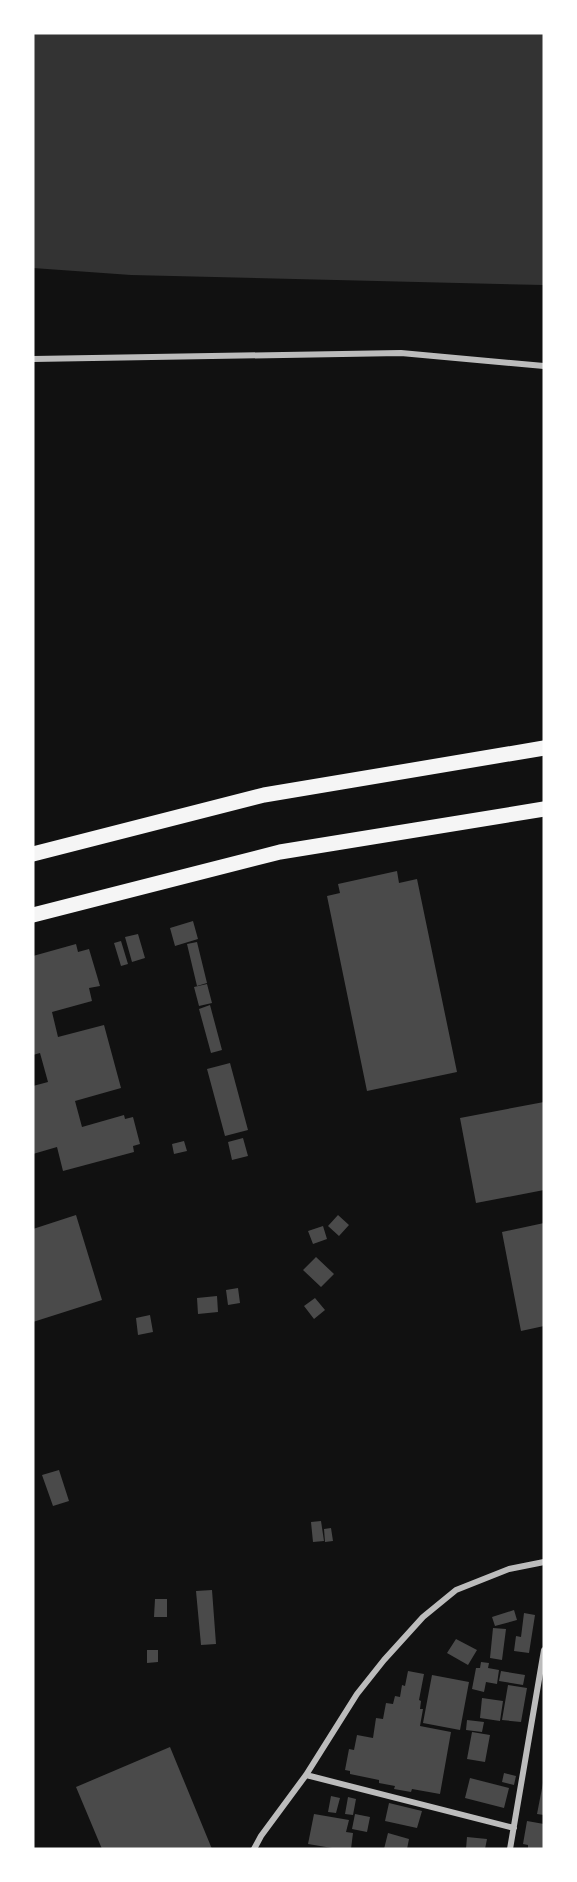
<svg xmlns="http://www.w3.org/2000/svg" width="577" height="1882" viewBox="0 0 577 1882" font-family="Mulish,sans-serif">
  <rect width="100%" height="100%" fill="#111"/>
  <path fill="#333" d="M33,33H544V285L131,275L33,268Z"/>
  <path fill="#4a4a4a" d="M397,871L399,883L417,879L457,1072L367,1091L327,896L340,893L338,884Z
    M193,921L198,939L175,946L170,928Z
    M138,934L145,958L132,962L125,937Z
    M121,941L128,964L121,966L114,943Z
    M197,942L207,983L197,986L187,944Z
    M76,944L78,952L89,949L100,986L89,988L92,1001L52,1012L58,1037L104,1025L121,1088L75,1101L82,1127L124,1115L125,1119L133,1117L140,1144L133,1146L134,1152L63,1171L57,1147L33,1154V1086L48,1082L40,1053L33,1055V956Z
    M207,984L212,1003L199,1006L194,987Z
    M210,1005L222,1050L211,1053L199,1009Z
    M230,1063L248,1130L225,1136L207,1069Z
    M544,1102V1190L476,1203L460,1118Z
    M243,1138L248,1156L232,1160L228,1142Z
    M184,1141L187,1151L174,1154L172,1144Z
    M76,1215L102,1300L33,1322V1229Z
    M338,1215L349,1225L339,1236L328,1226Z
    M544,1223V1326L521,1331L502,1232Z
    M323,1226L327,1239L313,1244L308,1231Z
    M316,1257L334,1274L321,1287L303,1270Z
    M238,1288L240,1303L228,1305L226,1290Z
    M217,1296L218,1312L198,1314L197,1298Z
    M315,1298L325,1310L314,1319L304,1306Z
    M150,1315L153,1332L138,1335L136,1318Z
    M59,1470L69,1501L53,1506L42,1475Z
    M321,1521L324,1541L313,1542L311,1522Z
    M331,1528L333,1541L325,1542L324,1529Z
    M212,1590L216,1644L201,1645L196,1591Z
    M155,1599H167V1617H154Z
    M514,1610L517,1620L495,1626L492,1617Z
    M524,1613L535,1615L529,1653L514,1651L516,1636L521,1637Z
    M493,1628L506,1629L502,1660L490,1658Z
    M456,1639L477,1650L468,1665L447,1653Z
    M147,1650H158V1662L147,1663Z
    M481,1662L489,1663L488,1668L499,1670L497,1684L486,1682L484,1692L472,1689L476,1668H480Z
    M408,1671L424,1674L419,1700L421,1701L420,1709H423L420,1726L451,1732L440,1794L412,1789L411,1792L394,1789L395,1786L379,1783V1780L350,1774V1771L345,1770L349,1749L354,1750L357,1735L373,1738L376,1718L383,1719L386,1703L393,1704L395,1696L400,1697L402,1685L405,1686Z
    M501,1671L525,1675L523,1685L499,1681Z
    M432,1675L469,1682L460,1730L423,1723Z
    M508,1685L527,1688L521,1722L502,1720Z
    M482,1698L503,1701L500,1721L480,1718Z
    M467,1720L484,1722L482,1732L466,1730Z
    M472,1732L490,1735L485,1762L467,1759Z
    M170,1747L212,1849H102L76,1787Z
    M504,1773L516,1776L514,1785L502,1782Z
    M470,1778L509,1788L504,1808L465,1798Z
    M543,1783H544V1815L537,1814Z
    M331,1796L340,1798L336,1813L328,1812Z
    M348,1797L356,1799L353,1815L345,1814Z
    M389,1803L422,1811L417,1828L385,1821Z
    M314,1814L349,1820L346,1832L353,1833L351,1849H338L308,1844Z
    M355,1814L370,1817L367,1832L352,1829Z
    M527,1821L544,1824V1849H528V1845L523,1844Z
    M388,1833L409,1839L407,1849H384Z
    M467,1837L487,1839L485,1849H466Z"/>
  <g fill="none" stroke-linecap="round" stroke-linejoin="round">
    <path stroke="#bcbcbc" stroke-width="6" d="M33,359L401,353L544,366
      M306,1775L514,1828
      M254,1849L261,1836L306,1775L357,1694L384,1660L423,1617L456,1590L509,1569L544,1562
      M510,1849L544,1650"/>
    <path stroke="#f5f5f5" stroke-width="15" d="M33,854L264,795L544,748
      M33,915L280,852L544,809"/>
  </g>
  <rect width="577" height="1882" fill="none" stroke="#ffffff" stroke-width="69"/>
</svg>
